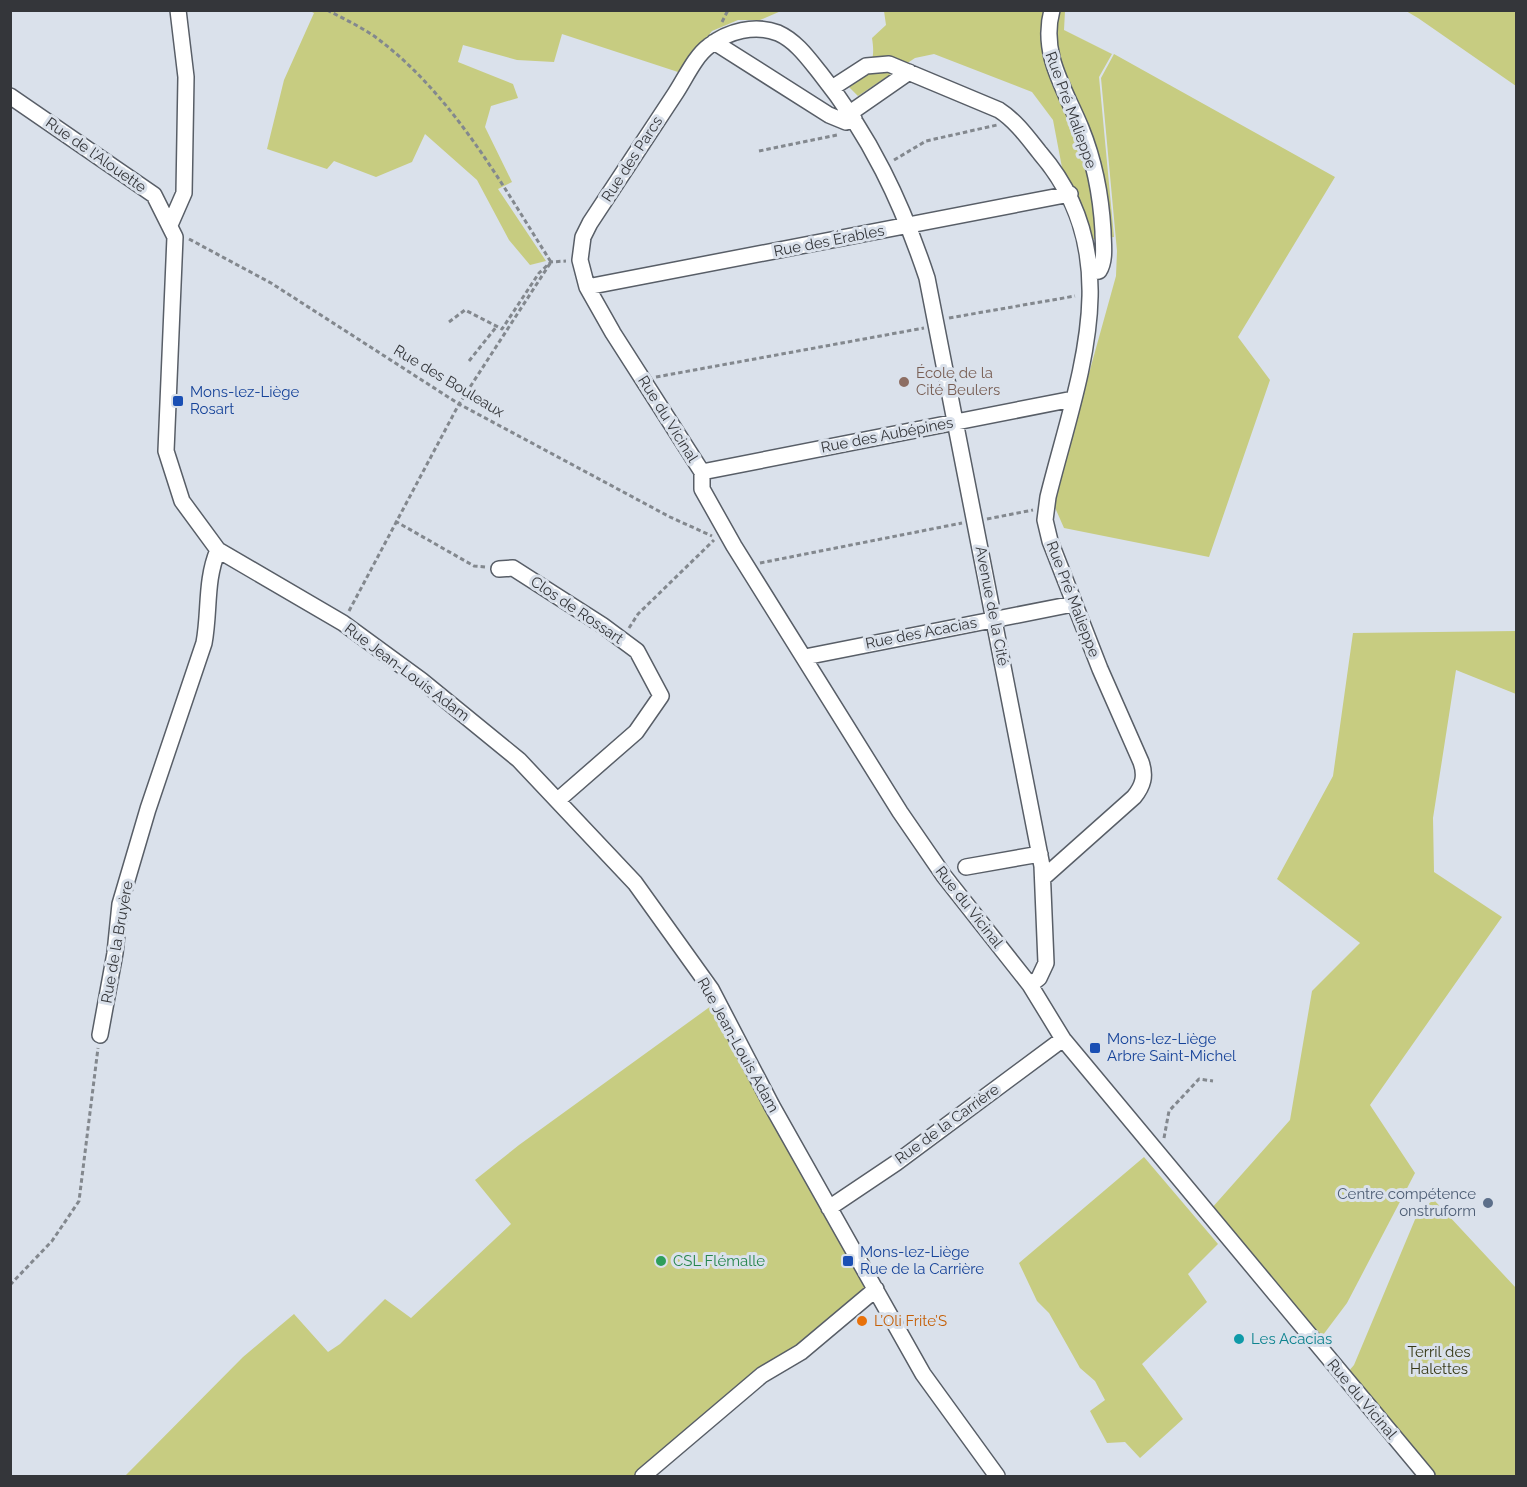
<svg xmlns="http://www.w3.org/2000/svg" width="1527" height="1487" viewBox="0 0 1527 1487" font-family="Raleway,sans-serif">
  <rect width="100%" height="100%" fill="#dae1eb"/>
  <path fill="#c7cc81" d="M310,11H781L760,20H738L712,31L678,72L562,34L554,62L517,60L463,45L458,62L513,84L518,98L491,106L485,127L512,182L498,189L546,261L530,265L509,240L477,180L425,134L412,162L376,177L334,161L327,169L267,149L284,80L314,13Z
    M884,11H1065L1064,30L1112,54L1099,77L1114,237L1087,240L1064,178L1053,120L1032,92L934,54L915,58L858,96L849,87V81C870,67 876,64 872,38L886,25Z
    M1406,11H1516V86L1418,18Z
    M1114,54L1335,177L1238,337L1270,380L1209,557L1064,528L1053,503L1116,276L1117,251L1101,78Z
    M1516,631V694L1456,670L1433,818L1434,872L1502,917L1370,1105L1415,1173L1347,1303L1320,1339L1211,1209L1290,1120L1312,991L1360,943L1277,879L1333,776L1353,633Z
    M711,1006L872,1300L770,1377L652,1476H125L243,1357L294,1314L328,1352L340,1344L385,1299L411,1318L511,1224L475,1180L519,1145Z
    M1144,1157L1218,1244L1188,1274L1207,1302L1142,1364L1183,1419L1140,1458L1125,1442L1107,1443L1090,1411L1105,1400L1095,1381L1080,1368L1049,1313L1037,1301L1019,1263Z
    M1434,1200L1516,1288V1476H1436L1348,1372L1354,1365L1419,1210Z"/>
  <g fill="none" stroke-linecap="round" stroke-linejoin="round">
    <g stroke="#585e67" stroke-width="18">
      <path id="minor" d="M1052,10C1040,54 1065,89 1081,128C1094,160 1101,196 1103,231C1103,243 1106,260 1099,271L1090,272
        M714,42L829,115L846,122L854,119
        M832,88L866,66L889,64L999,110C1016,121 1028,138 1040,153C1130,257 1077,380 1048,497L1045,520L1050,541L1100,669L1141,762C1146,776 1143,786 1134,797L1043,878
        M10,96L154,195L175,237L166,451L182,501L218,550L343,623L421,680L519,760L635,883L711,989L772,1106L923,1374L997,1476
        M850,113L909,72
        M170,225L184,193L186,77L178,10
        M587,287L1070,194
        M702,472L1073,399
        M499,569L513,568L602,625L637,651L661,696L636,732L558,800
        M805,657L1073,604
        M966,867L1040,854
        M1030,985L1039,978L1046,963L1042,866L927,278C902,203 870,135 820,73C808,58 796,41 778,33C755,24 728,31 709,46C695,56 685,79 675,94C647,137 618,180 590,223L583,237L580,260L587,287L613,333L702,472V489L734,546L900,812L944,876L1030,985L1063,1039L1427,1476
        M100,1035L115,953L120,904L148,809L204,643C210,611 205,581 218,550
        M829,1208L896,1163L1063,1039
        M643,1476L762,1375L801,1352L876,1289"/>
    </g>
    <path stroke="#83888e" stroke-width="3" stroke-dasharray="4.5 3" stroke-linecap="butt" d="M327,10C346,20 366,29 382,42C456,100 502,185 551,262
      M722,22L728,10
      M759,151L837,135
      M894,160L926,141L997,125
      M189,239L271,283L459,404L670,517L712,536
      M949,318L1075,296
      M449,322L465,310L502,329L539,273L551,262L566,261
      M469,361L497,326
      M656,377L924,328
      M987,519L1033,510
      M395,521L474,566L485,567
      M760,563L962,523
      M349,611L459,404L551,262
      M629,628L638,614L714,540
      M1164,1138L1169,1111L1199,1079L1213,1081
      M10,1285L52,1241L79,1201L98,1048"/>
    <use href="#minor" stroke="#fff" stroke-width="15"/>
  </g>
  <circle fill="#8d6e63" stroke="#dae1eb" stroke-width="2" cx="904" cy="382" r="6"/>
  <g fill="#1a4fb4" stroke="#dae1eb" stroke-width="2">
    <rect x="172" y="395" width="12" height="12" rx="3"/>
    <rect x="1089" y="1042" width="12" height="12" rx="3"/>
    <rect x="842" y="1255" width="12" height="12" rx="3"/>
  </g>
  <circle fill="#5c6f8a" stroke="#dae1eb" stroke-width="2" cx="1488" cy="1203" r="6"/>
  <circle fill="#2e9e5b" stroke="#dae1eb" stroke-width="2" cx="661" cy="1261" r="6"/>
  <circle fill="#e8710a" stroke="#dae1eb" stroke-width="2" cx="862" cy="1321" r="6"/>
  <circle fill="#0f9aa8" stroke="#dae1eb" stroke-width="2" cx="1239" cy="1339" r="6"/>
  <g text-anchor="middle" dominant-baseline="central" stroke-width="6" stroke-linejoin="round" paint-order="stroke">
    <g font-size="15" fill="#34363a" stroke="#dae1eb">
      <text transform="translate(1071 110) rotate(70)">Rue Pré Malieppe</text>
      <text transform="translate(96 155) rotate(35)">Rue de l'Alouette</text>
      <text transform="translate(632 159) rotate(-57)">Rue des Parcs</text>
      <text transform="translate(829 241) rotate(-11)">Rue des Érables</text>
      <text transform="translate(449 381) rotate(31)">Rue des Bouleaux</text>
      <text transform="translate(668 419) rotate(58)">Rue du Vicinal</text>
      <text transform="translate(887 435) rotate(-11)">Rue des Aubépines</text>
      <text transform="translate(1073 599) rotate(69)">Rue Pré Malieppe</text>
      <text transform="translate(992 606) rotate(79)">Avenue de la Cité</text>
      <text transform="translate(577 610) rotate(34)">Clos de Rossart</text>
      <text transform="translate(921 633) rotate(-11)">Rue des Acacias</text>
      <text transform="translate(407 672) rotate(37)">Rue Jean-Louis Adam</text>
      <text transform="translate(969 907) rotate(52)">Rue du Vicinal</text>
      <text transform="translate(117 942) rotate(-80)">Rue de la Bruyère</text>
      <text transform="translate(738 1045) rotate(61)">Rue Jean-Louis Adam</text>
      <text transform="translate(947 1124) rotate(-36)">Rue de la Carrière</text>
      <text transform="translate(1362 1399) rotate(50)">Rue du Vicinal</text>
    </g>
    <g font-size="15" fill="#785e54" stroke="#dae1eb" text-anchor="start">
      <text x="916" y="373">École de la<tspan x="916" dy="17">Cité Beulers</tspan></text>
    </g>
    <g font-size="15" fill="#164399" stroke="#dae1eb" text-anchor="start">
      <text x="190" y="392">Mons-lez-Liège<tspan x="190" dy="17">Rosart</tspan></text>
      <text x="1107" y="1039">Mons-lez-Liège<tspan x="1107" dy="17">Arbre Saint-Michel</tspan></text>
      <text x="860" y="1252">Mons-lez-Liège<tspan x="860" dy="17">Rue de la Carrière</tspan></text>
    </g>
    <g font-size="15" fill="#4e5e75" stroke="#dae1eb" text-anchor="end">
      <text x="1476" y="1194">Centre compétence<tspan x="1476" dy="17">onstruform</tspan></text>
    </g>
    <g font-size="15" fill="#27864d" stroke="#dae1eb" text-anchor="start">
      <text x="673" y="1261">CSL Flémalle</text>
    </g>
    <g font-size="15" fill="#c56008" stroke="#dae1eb" text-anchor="start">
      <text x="874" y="1321">L’Oli Frite’S</text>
    </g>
    <g font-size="15" fill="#0d838f" stroke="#dae1eb" text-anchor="start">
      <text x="1251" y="1339">Les Acacias</text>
    </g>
    <g font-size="15" fill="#353714" stroke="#dae1eb">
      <text x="1439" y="1352">Terril des<tspan x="1439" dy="17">Halettes</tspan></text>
    </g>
  </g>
  <rect width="1527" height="1487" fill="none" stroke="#34363a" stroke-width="24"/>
</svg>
